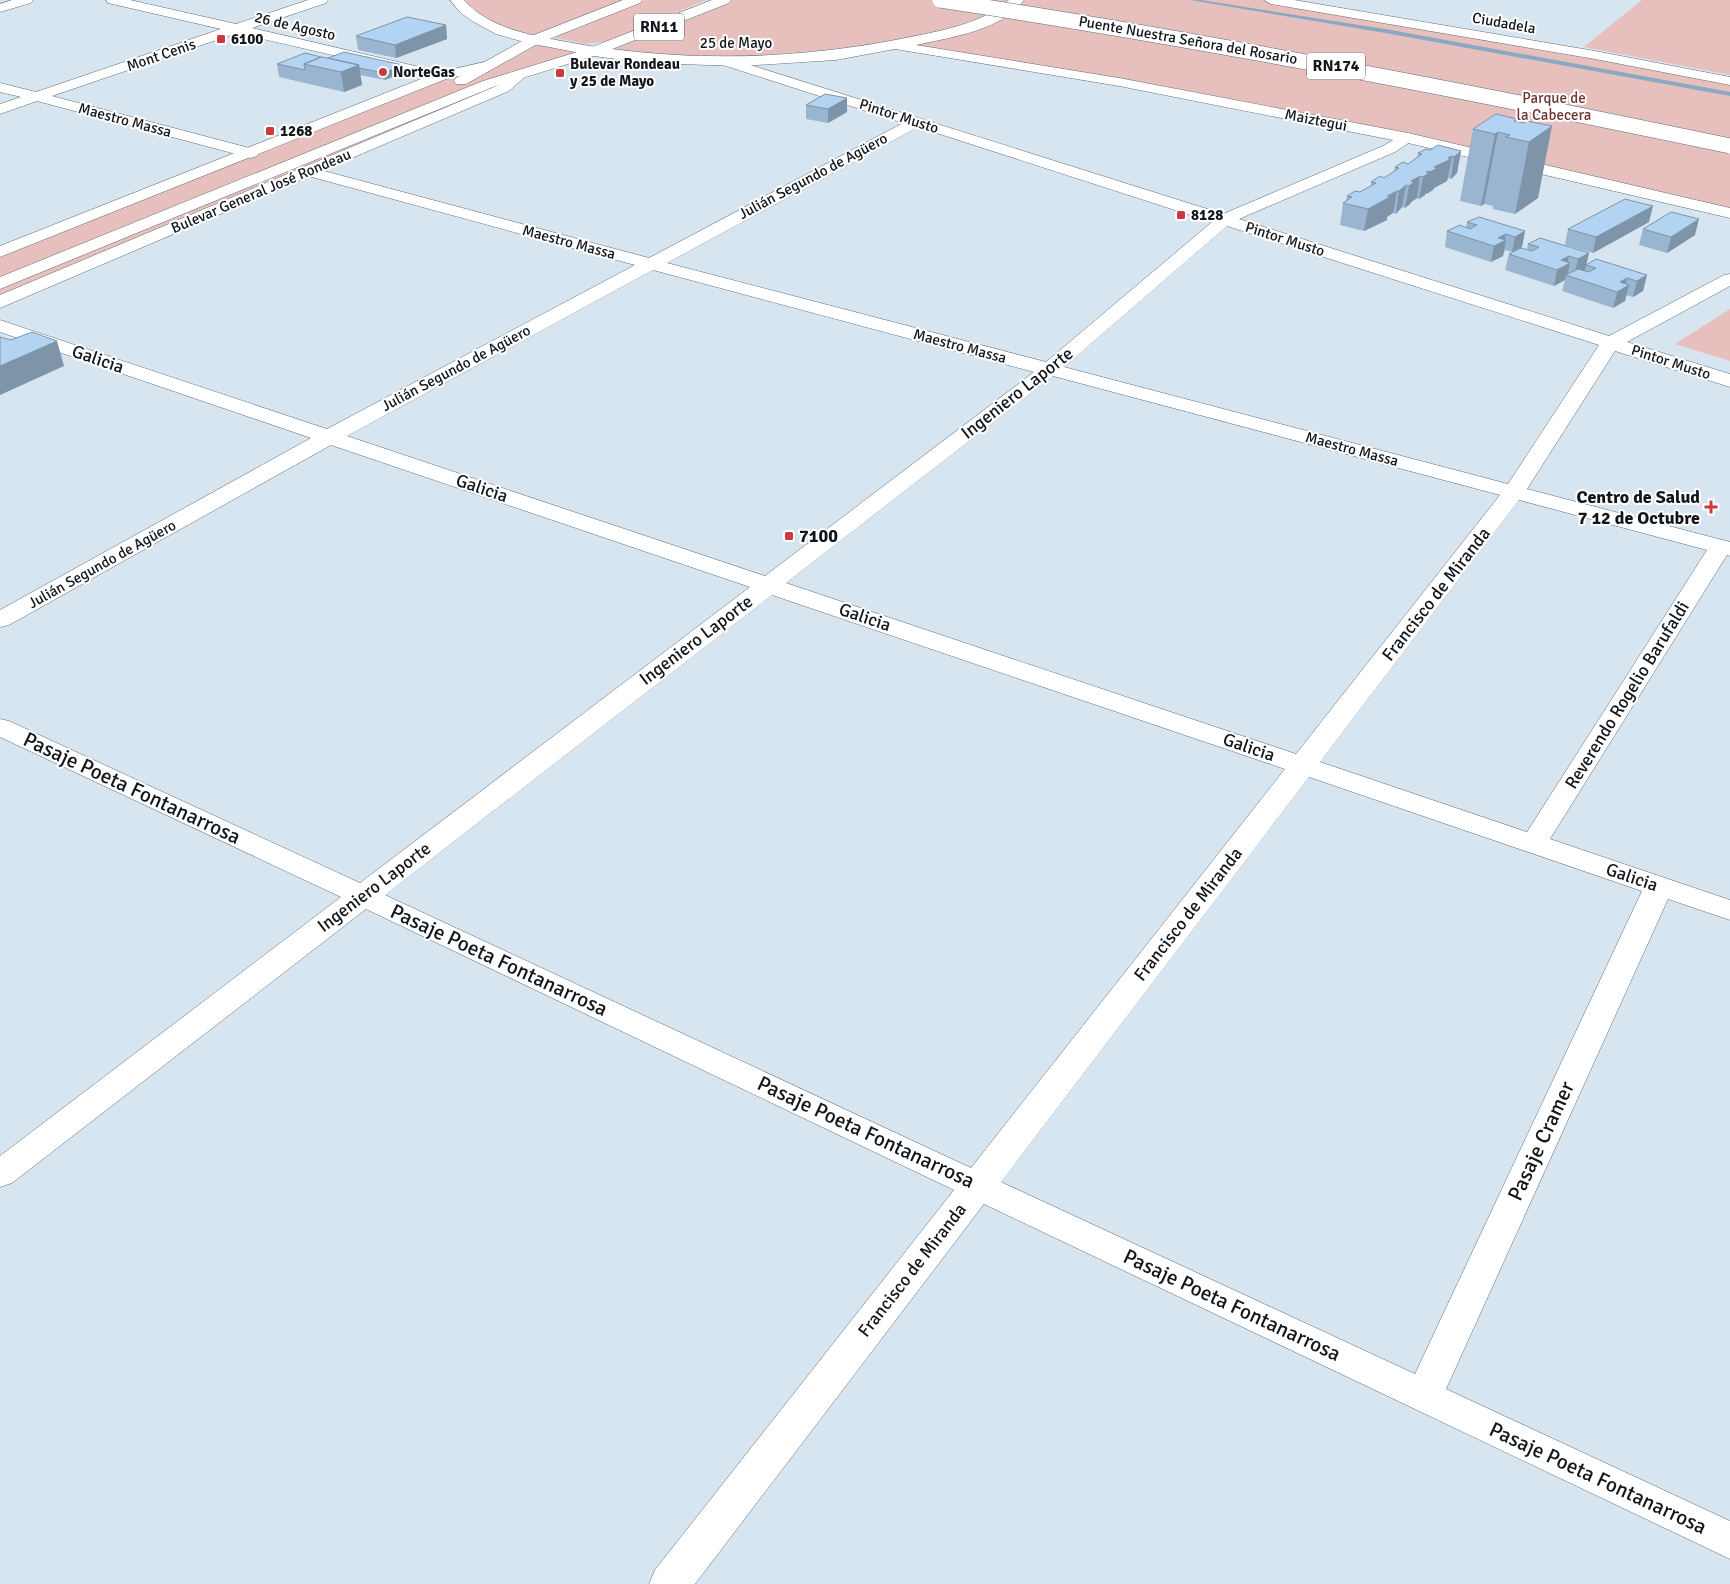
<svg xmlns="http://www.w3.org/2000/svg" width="1730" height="1584" viewBox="0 0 1730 1584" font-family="Signika,sans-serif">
  <rect width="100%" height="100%" fill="#d7e5f1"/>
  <path fill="#e7bfbc" d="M457,0H635L535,40L592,52L724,0H1271L1730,81V213L1408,138L898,46L771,60L592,52L520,75L504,88L0,302V252L441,76L489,65L533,40L499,30Z
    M645,0H706L609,41L587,44L555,38L561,33Z
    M1642,0H1730V75L1584,47Z
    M1730,309V361L1675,344Z"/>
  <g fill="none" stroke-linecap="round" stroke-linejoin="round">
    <path fill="#88a8c4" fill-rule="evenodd" d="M1190,0H1201L1391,30L1730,92V96L1391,34Z"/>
    <g stroke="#5f6c76" stroke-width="1">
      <path id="minor" d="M12,0H33L31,3L0,12V4Z
        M106,0H130L236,24L308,0H328L326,3L252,28L441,72L446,73L448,76L446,79L441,80L237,33L52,96L257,150L259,153L257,156L251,158L37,101L0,114V104L21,97L0,92V83L36,92L221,29L108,3Z
        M725,57L1223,214L1383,146L1402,135H1414L1416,138L1395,152L1239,219L1609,336L1724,275L1730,274V286L1627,342L1730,374V387L1615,351L1527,489L1730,542V556L1727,555L1550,839L1730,900V920L1668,899L1446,1389L1730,1521V1559L984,1204L695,1584H649L655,1570L954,1190L366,909L12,1183L0,1187V1156L341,897L0,737V719L9,721L360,883L750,587L331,445L9,625L0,627V610L311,438L0,332V320L327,429L635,265L301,174L299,171L301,168H313L649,258L903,123L720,64L718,61L720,58ZM918,127L1212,222L1046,362L667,263ZM1227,226L1599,345L1508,484L1064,367ZM653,270L1034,372L765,576L347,436ZM1053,376L1500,495L1296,754L786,583ZM1519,500L1707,550L1527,832L1320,762ZM772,595L1285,769L971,1168L385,895ZM1309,777L1642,891L1415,1374L1001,1182Z"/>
    </g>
    <g stroke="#5f6c76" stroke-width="1">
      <path id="secondary" d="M450,0H464C490,29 531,35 567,42C687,64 806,60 925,34C944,30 962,26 980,18C991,14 999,5 1009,0C1012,0 1019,0 1024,0C1001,31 951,37 916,45L1119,78L1408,133L1730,208V218L1408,143L1119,86L895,49L836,60L741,66L647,63L601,57L528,43L496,34L472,21L461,13Z
        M1264,0H1294L1595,51L1730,77V85L1595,59L1271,4Z
        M489,61L494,62L496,65L494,68L446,79L0,257V246L436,73Z
        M520,71L525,72L527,75L509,91L0,308V295L499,85L515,72Z"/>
    </g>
    <g stroke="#5f6c76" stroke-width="1">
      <path id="primary" d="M623,0H642L640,3L539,43L466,84H456L454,81L456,78L529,37Z
        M712,0H731L729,3L597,55L493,87L0,289V277L483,81L587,49Z"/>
    </g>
    <use href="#minor" fill="#fff" fill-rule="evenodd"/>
    <use href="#secondary" fill="#fff" fill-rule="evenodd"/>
    <use href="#primary" fill="#fff" fill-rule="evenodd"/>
    <g stroke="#5f6c76" stroke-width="16" stroke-linecap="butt">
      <path id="motorway-bridge" d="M940,0C1205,40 1468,91 1730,146"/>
    </g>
    <use href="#motorway-bridge" stroke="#fff" stroke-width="15"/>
  </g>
  <path fill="#99b5cf" d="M446,25L447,39L396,58L358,50L356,36Z
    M328,58L404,72L385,80L360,75L362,85L344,92L279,77L277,64Z
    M806,105L847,112L828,123L806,119Z
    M1527,121L1538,198L1515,214L1493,209V206L1484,204L1481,206L1460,201L1473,129L1524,123Z
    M1430,150L1461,151L1457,173L1451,179L1448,178L1447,181L1434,188L1433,190L1428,193L1425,194V195L1419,199L1417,198L1411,202L1410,204L1405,208L1402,207L1396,214L1393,213L1387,217V220L1364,231L1340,225L1343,203L1346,201L1347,196L1360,192L1371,186V182L1384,178L1394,172L1395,167L1408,164L1417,158L1418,153Z
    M1467,222L1525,231L1522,247L1512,252L1505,250L1503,256L1491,262L1445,247L1447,231L1466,227Z
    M1649,222L1593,253L1565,245L1568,229Z
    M1643,229L1695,235L1667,253L1639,245Z
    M1528,244L1589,253L1586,265L1647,275L1643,291L1633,297L1626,295L1625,301L1613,308L1562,291L1565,280L1554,286L1505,270L1509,254L1527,249Z"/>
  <path fill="#7d94a9" d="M446,25L447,39L396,58L395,45Z
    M359,65L362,85L344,92L341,72Z
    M403,65L404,72L385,80L384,73Z
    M847,98V112L828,123V109Z
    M1552,126L1538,198L1515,214L1529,142Z
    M1498,132L1484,204L1481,206L1495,134Z
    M1461,151L1457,173L1451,179L1454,157Z
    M1452,156L1447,181L1434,188L1433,190L1428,193L1425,194V195L1419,199L1423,177L1426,172Z
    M1420,176L1417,198L1411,202L1410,204L1405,208L1409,186L1411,181Z
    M1406,185L1402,207L1396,214L1399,191Z
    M1397,191L1393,213L1387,217V220L1364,231L1368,209Z
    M1653,206L1649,222L1593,253L1596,237Z
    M1699,219L1695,235L1667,253L1671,237Z
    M1525,231L1522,247L1512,252L1515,237Z
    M1506,234L1504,242L1506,240L1503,256L1491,262L1494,246L1498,238Z
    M1589,253L1585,270L1574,275L1578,259Z
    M1569,256L1567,265L1570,263L1567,276L1566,275L1565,280L1554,286L1557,270L1561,260Z
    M1647,275L1643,291L1633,297L1637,281Z
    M1627,278L1625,287L1629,285L1625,301L1613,308L1620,282Z
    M57,341L64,366L0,395V366Z"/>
  <path fill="#b2d3f1" stroke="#7d94a9" d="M407,17L446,25L395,45L356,36Z
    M344,52L403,65L384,73L359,68V65L328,58Z
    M305,53L321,57L304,64L305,70L277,64Z
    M322,57L359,65L341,72L304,64Z
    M825,94L847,98L828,109L806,105Z
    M1496,114L1517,119L1514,121L1524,123L1527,121L1552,126L1529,142L1506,137L1510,135L1498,132L1495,134L1473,129Z
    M1438,145L1461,151L1454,157L1452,156L1448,158L1451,159L1434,167L1437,168L1432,171L1426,172L1429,173L1423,177L1420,176L1411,181L1414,182L1409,186L1406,185L1399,191H1397L1387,196L1390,197L1368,209L1343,203L1352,197L1347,196L1355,191L1360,192L1376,183L1371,182L1380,176L1384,178L1399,168L1395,167L1403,162L1408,164L1422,154L1418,153L1426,149L1430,150Z
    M1625,199L1653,206L1596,237L1568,229Z
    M1671,212L1699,219L1671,237L1643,229Z
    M1479,217L1525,231L1515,237L1506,234L1498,238L1506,240L1494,246L1447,231L1460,225L1470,229L1477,225L1467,222Z
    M1540,238L1589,253L1578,259L1569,256L1561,260L1570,263L1557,270L1509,254L1521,248L1532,251L1539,247L1528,244Z
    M1596,259L1647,275L1637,281L1627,278L1620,282L1629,285L1617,292L1566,275L1578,269L1589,272L1596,268L1586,265Z
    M32,332L57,341L0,366V337L11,340Z"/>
  <g fill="#ca3b3e" stroke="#fff" stroke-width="2">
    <rect x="216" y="34" width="10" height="10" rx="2.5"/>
    <circle cx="383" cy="72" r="5"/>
    <rect x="555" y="68" width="10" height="10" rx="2.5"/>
    <rect x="265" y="126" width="10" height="10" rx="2.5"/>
    <rect x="1176" y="210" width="10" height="10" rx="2.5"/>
    <path d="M1708.5 499.5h5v5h5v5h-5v5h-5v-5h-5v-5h5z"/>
    <rect x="784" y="531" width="10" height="10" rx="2.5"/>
  </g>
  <g text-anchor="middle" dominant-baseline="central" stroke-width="4" stroke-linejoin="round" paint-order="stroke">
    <g font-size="15" fill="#12161b" stroke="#fff">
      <text transform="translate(1504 23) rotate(10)">Ciudadela</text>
      <text transform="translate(295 26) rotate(13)">26 de Agosto</text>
      <text transform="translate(1188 40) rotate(10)">Puente Nuestra Señora del Rosario</text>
      <text x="736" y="43">25 de Mayo</text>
      <text transform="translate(161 55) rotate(-19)">Mont Cenis</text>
      <text transform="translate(899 116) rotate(18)">Pintor Musto</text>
      <text transform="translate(125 120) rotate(15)">Maestro Massa</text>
      <text transform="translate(1316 120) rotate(11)">Maiztegui</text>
      <text transform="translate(813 176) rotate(-28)">Julián Segundo de Agüero</text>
      <text transform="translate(261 191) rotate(-23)">Bulevar General José Rondeau</text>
      <text transform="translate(1285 239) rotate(18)">Pintor Musto</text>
      <text transform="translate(569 242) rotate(15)">Maestro Massa</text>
      <text transform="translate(960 346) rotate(15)">Maestro Massa</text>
      <text transform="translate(1671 362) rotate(18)">Pintor Musto</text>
      <text transform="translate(456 368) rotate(-28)">Julián Segundo de Agüero</text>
      <text transform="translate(1352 449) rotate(15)">Maestro Massa</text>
      <text transform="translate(102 564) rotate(-29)">Julián Segundo de Agüero</text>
    </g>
    <g font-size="15" font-weight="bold" fill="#12161b" stroke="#fff" text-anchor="start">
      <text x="231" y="39">6100</text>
      <text x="570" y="64">Bulevar Rondeau<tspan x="570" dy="17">y 25 de Mayo</tspan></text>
      <text x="393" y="72">NorteGas</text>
      <text x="280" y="131">1268</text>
      <text x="1191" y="215">8128</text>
    </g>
    <g font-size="15" fill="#6d3330" stroke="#fff">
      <text x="1554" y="98">Parque de<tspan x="1554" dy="17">la Cabecera</tspan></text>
    </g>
    <g fill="#fff" stroke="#595c5f" stroke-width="1">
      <rect x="634" y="13.5" width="50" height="27" rx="4"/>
      <rect x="1307" y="52.5" width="58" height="27" rx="4"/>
    </g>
    <g font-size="16" font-weight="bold" fill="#12161b">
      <text x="659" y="27">RN11</text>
      <text x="1336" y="66">RN174</text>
    </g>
    <g font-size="18" fill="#12161b" stroke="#fff">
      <text transform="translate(98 359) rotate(19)">Galicia</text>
      <text transform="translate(1017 393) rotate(-38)">Ingeniero Laporte</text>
      <text transform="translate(482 488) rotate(19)">Galicia</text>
      <text transform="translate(1436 594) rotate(-52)">Francisco de Miranda</text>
      <text transform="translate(865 617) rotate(19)">Galicia</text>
      <text transform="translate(696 640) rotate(-37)">Ingeniero Laporte</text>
      <text transform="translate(1627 695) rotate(-58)">Reverendo Rogelio Barufaldi</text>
      <text transform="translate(1249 747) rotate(19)">Galicia</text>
      <text transform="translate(1632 877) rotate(19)">Galicia</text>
      <text transform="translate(374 887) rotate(-37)">Ingeniero Laporte</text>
      <text transform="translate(1188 914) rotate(-52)">Francisco de Miranda</text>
      <text transform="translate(912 1270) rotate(-52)">Francisco de Miranda</text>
    </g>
    <g font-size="18" font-weight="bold" fill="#12161b" stroke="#fff" text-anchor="end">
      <text x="1700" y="497">Centro de Salud<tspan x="1700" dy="21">7 12 de Octubre</tspan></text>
      <text x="799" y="536" text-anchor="start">7100</text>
    </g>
    <g font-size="21" fill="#12161b" stroke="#fff">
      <text transform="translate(132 788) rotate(25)">Pasaje Poeta Fontanarrosa</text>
      <text transform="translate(499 960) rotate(25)">Pasaje Poeta Fontanarrosa</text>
      <text transform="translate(866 1132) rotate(25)">Pasaje Poeta Fontanarrosa</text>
      <text transform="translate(1541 1141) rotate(-65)">Pasaje Cramer</text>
      <text transform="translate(1232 1305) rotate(25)">Pasaje Poeta Fontanarrosa</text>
      <text transform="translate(1598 1478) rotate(25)">Pasaje Poeta Fontanarrosa</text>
    </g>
  </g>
</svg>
